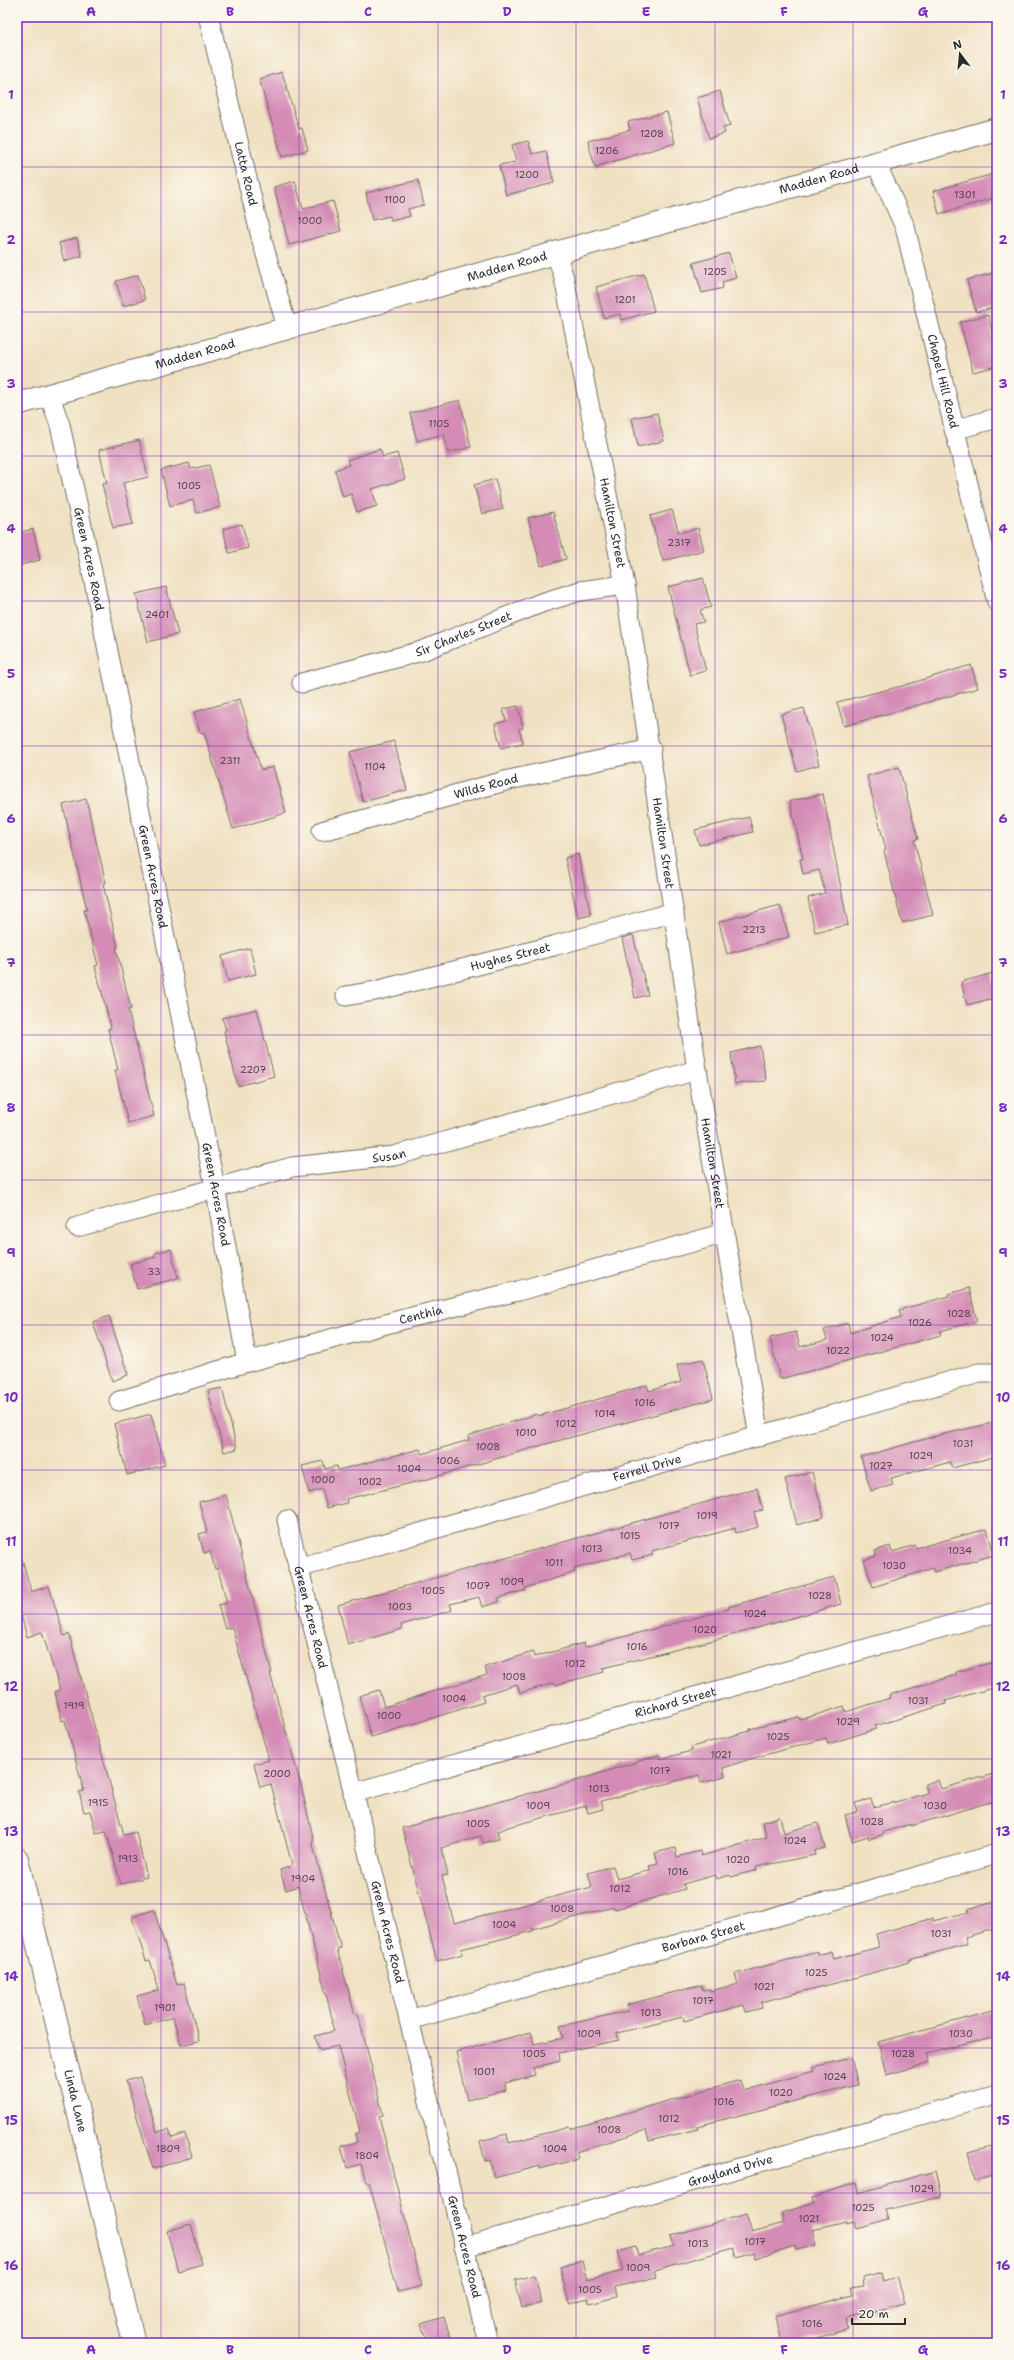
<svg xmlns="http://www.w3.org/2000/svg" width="1014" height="2360" viewBox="0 0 1014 2360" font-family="'Shantell Sans',sans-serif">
  <rect width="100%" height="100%" fill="#fbf7ec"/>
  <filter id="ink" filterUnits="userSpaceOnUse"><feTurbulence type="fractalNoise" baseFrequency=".025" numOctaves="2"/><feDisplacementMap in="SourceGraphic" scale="8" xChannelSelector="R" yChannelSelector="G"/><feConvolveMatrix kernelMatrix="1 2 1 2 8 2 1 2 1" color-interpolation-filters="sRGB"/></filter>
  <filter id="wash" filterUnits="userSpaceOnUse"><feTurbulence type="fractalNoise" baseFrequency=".012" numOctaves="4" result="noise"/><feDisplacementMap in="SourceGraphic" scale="16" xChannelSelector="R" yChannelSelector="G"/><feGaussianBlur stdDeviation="0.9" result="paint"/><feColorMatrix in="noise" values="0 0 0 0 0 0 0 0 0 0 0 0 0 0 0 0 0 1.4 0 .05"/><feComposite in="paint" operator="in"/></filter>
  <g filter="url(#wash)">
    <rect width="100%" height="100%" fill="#f0e1c3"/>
    <g id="blocks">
      <path fill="#d48cb6" d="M282,72L299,129L302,128L308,150L282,157L259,79Z
        M720,91L730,126L723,128L725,133L709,138L697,98Z
        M667,112L675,143L595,167L588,141L630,130L628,122Z
        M528,141L532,154L546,151L554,183L506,195L499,165L516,162L512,145Z
        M997,173V197L939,214L933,191Z
        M418,180L424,205L408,209L410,216L391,221L390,216L372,220L366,193Z
        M295,181L303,209L333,201L341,231L289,245L274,187Z
        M77,238L82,256L64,261L59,243Z
        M729,253L736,278L722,282L723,288L702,293L693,263Z
        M997,272V307L976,312L967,280Z
        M644,274L654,311L621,320L620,314L604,318L596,287Z
        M138,275L145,300L123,306L116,281Z
        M988,315L997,351V366L973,372L960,322Z
        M460,400L471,447L448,453L444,434L417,441L410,413Z
        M657,413L664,441L638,447L632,418Z
        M139,440L148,477L123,483L133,524L113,528L102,484L107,483L99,450Z
        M380,449L383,457L397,453L405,479L372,489L377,506L357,512L351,494L343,497L335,470L349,465L347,460Z
        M189,463L191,469L209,465L220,507L197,513L193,500L170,506L161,470Z
        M495,479L503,509L482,514L474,485Z
        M672,510L679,533L698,528L704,550L663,561L650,516Z
        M553,512L566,559L541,566L528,518Z
        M242,524L248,548L229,553L223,529Z
        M33,529L40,560L17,566V533Z
        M703,578L711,607L700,610L704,622L694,624L706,671L690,675L668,587Z
        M166,587L178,634L148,642L136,594Z
        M971,665L978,688L844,726L837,702L902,686Z
        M240,699L261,770L273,767L286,813L233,829L204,732L200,733L194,712Z
        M518,706L523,728L519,729L523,743L501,748L495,724L506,721L503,709Z
        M804,708L819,765L797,771L781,714Z
        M394,741L407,790L363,802L350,752Z
        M899,767L918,839L914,840L933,915L902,923L884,851L886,850L867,776Z
        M823,794L848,925L815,932L808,898L825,893L819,870L803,874L800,859H803L790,801Z
        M86,799L106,883L103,884L118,948H116L131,1009L128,1010L154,1116L128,1123L115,1070H118L108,1029L111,1028L95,966L98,965L84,910H87L63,805Z
        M749,817L753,832L699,845L695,830Z
        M578,854L591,915L578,918L565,858Z
        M780,905L789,937L727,954L719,922Z
        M633,935L648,995L635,998L622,938Z
        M250,948L256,974L228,981L222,956Z
        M993,973L997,997L967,1005L961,982Z
        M257,1009L274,1076L238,1086L224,1031L226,1030L222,1018Z
        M760,1046L766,1081L735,1084L731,1053Z
        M171,1249L178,1278L137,1289L130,1264L155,1257V1253Z
        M969,1288L977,1321L940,1331L941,1335L780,1379L770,1338L796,1332L800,1347L827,1340L824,1330L848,1323L850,1333L901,1317L899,1310L949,1296L948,1294Z
        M109,1316L128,1375L112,1381L93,1322Z
        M703,1359L713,1399L546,1444L428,1479L346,1499L347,1503L327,1508L322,1489L309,1493L302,1466L323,1461L325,1469L337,1466L338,1470L420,1449L422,1454L469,1440L468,1436L537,1414L538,1416L578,1405L647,1385L649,1391L681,1382L677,1365Z
        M222,1388L237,1449L224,1452L208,1391Z
        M151,1414L165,1465L127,1475L114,1424Z
        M997,1422V1456L952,1468L950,1462L891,1478L893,1485L871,1491L861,1457L936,1436Z
        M812,1472L824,1517L797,1525L785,1479Z
        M757,1488L763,1510L754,1512L758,1527L736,1533L735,1528L652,1551L653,1555L632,1560L630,1553L574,1569L575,1572L525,1588L526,1590L498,1598L499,1602L482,1607L479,1597L450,1604L452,1610L401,1625L402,1629L348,1645L338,1605Z
        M226,1495L272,1673H270L301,1786L314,1841L312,1842L341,1948L337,1949L355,2015L358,2014L370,2061L383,2115L379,2116L422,2286L398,2292L369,2182H366L361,2164L347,2168L341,2146L357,2142L355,2134L360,2132L338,2046L319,2050L315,2036L334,2031L331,2021H333L298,1886L286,1890L280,1870L292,1866L291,1861L271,1784L260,1787L254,1764L269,1760L232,1627L225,1629L218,1605L227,1603L218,1569H215L210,1551L204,1553L199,1534L207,1532L199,1502Z
        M987,1529L994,1555L934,1572L933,1568L873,1587L864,1560L876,1556L875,1551L890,1546L892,1552L915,1545L916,1548Z
        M17,1559H22L31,1592L49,1586L64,1636L69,1634L124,1835L136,1832L147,1877L121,1884L106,1831L96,1833L90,1811L84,1812L79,1792L84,1791L65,1720L62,1721L55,1692L60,1690L42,1632L27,1637L21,1615L17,1616Z
        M834,1577L841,1604L722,1638L603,1668L604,1672L555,1685L554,1683L520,1693L517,1684L482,1695L484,1702L371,1737L359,1696L379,1690L384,1707L487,1675L485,1667L533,1652L534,1657L584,1643L585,1647L729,1609L728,1607Z
        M997,1661V1687L945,1701L946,1704L875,1726L876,1729L828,1744L826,1738L750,1759L723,1768L725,1777L701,1783L699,1775L601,1801L603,1809L588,1813L586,1806L508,1827L497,1832L499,1839L483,1843L481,1836L441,1848L448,1875L442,1876L454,1923L592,1887L588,1873L613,1866L617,1879L650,1870L649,1865L658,1863L655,1853L675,1848L677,1857L700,1851L701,1856L767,1837L762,1822L780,1817L784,1833L818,1823L825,1848L814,1851L815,1855L756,1867L757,1870L731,1877L730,1875L716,1879L715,1875L683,1884L685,1889L637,1903L615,1909L614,1907L598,1911L532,1929L533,1931L461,1949L463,1954L437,1961L402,1828L572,1782L659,1755L660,1759L692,1751L691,1747L750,1731V1729L799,1717L800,1720L844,1706L846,1712L890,1698L889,1695L956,1675V1672Z
        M997,1773V1800L911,1826V1824L883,1832L884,1834L869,1839L868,1836L852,1841L845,1815L858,1812L855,1803L871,1799L874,1807L892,1803L928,1793L925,1784L938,1780L941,1789Z
        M997,1900V1928L965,1937L967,1944L909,1960L910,1962L840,1982L761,2002L762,2008L746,2012L744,2005L684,2021L683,2017L617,2033L619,2040L559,2053L560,2061L533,2068L535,2075L505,2083L506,2090L467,2100L456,2052L531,2032L534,2044L563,2038L560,2026L628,2011L627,2005L701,1985L703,1990L710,1989V1991L738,1984L735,1974L818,1952V1955L832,1951L834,1959L879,1947L876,1934L933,1918V1921L969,1912L968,1909Z
        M154,1910L177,1985L184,1983L199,2041L181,2045L173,2017L145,2025L137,1996L159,1990L150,1960L146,1961L132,1917Z
        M997,2010V2036L926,2054L929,2063L886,2075L878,2042Z
        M851,2058L858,2085L697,2126L698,2129L649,2141L646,2130L576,2152L578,2159L540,2169V2166L494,2178L490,2160L485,2161L480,2141L507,2134L509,2143L569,2127L570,2129L740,2080L743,2091L814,2071L813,2067Z
        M140,2077L157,2132L169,2129L172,2138L185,2134L192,2157L153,2169L126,2081Z
        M997,2145V2174L975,2180L968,2152Z
        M935,2171L941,2197L886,2210L889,2220L856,2229L854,2221L846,2223V2221L813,2229L817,2245L796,2250L795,2246L755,2258L753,2252L736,2257L733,2248L655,2270L657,2277L615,2287L617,2297L589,2304L588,2299L569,2304L560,2267L582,2261L587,2280L623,2271L618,2251L636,2246L639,2255L673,2246L670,2236L746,2214L752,2232L784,2223L781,2213L815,2203L813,2197L837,2189L856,2183L858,2193Z
        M191,2224L202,2264L178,2271L167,2231Z
        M882,2273L884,2281L897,2277L905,2303L846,2318L848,2329L799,2343H781L775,2316L853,2295L851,2288L864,2286L863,2278Z
        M534,2275L542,2303L522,2308L515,2280Z
        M444,2317L452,2343H427L421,2324Z"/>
    </g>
  </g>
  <g filter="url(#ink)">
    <use href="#blocks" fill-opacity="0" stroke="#706b60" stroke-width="1"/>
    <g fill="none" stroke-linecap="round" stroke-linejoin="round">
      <g stroke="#706b60" stroke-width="21">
        <g id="street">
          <path id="s1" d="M209,19L261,237L287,327"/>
          <path id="s2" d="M876,163L905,227L997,602"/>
          <path id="s3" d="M556,252L564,278L625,585L697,1070L759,1437"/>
          <path id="s4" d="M49,394L60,425L94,581L215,1187L247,1362"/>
          <path d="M954,430L997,418"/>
          <path id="s5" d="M302,683L422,651L541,603L580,591L625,585"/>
          <path id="s6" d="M322,831L509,780L651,749"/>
          <path id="s7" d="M346,996L375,991L553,946L674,912"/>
          <path id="s8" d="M77,1227L292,1167L394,1156L697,1070"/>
          <path id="s9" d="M119,1401L247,1362L408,1318L518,1291L725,1233"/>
          <path id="s10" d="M287,1520L488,2343"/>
          <path id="s11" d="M298,1568L979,1373H997"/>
          <path id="s12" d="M353,1793L997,1612"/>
          <path id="s13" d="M409,2020L997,1854"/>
          <path id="s14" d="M464,2247L997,2094"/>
        </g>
      </g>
      <g stroke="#706b60" stroke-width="24">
        <g id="secondary">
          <path id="s15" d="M17,404L997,129"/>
          <path id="s16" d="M17,1859L134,2343"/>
        </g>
      </g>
      <use href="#street" stroke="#fff" stroke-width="19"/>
      <use href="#secondary" stroke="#fff" stroke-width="22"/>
    </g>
  </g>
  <path fill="none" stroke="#7b2cbf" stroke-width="1" stroke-opacity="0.55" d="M161,17V2343M299,17V2343M438,17V2343M576,17V2343M715,17V2343M853,17V2343M17,167H997M17,312H997M17,456H997M17,601H997M17,746H997M17,890H997M17,1035H997M17,1180H997M17,1325H997M17,1470H997M17,1614H997M17,1759H997M17,1904H997M17,2048H997M17,2193H997"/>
  <g text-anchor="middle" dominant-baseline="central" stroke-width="3" stroke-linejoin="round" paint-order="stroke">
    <g font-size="10" fill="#55434e">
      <text x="652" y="133">1208</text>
      <text x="607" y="150">1206</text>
      <text x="527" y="174">1200</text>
      <text x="965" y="194">1301</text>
      <text x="395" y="199">1100</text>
      <text x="310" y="220">1000</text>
      <text x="715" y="271">1205</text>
      <text x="625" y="299">1201</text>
      <text x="439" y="423">1105</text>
      <text x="189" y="485">1005</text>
      <text x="679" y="542">2317</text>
      <text x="157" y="614">2401</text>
      <text x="230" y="760">2311</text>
      <text x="375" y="766">1104</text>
      <text x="754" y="929">2213</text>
      <text x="253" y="1069">2207</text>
      <text x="154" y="1271">33</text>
      <text x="959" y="1313">1028</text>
      <text x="920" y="1322">1026</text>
      <text x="882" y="1337">1024</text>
      <text x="838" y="1350">1022</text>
      <text x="645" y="1402">1016</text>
      <text x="605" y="1413">1014</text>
      <text x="566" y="1423">1012</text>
      <text x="526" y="1432">1010</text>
      <text x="963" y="1443">1031</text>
      <text x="488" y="1446">1008</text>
      <text x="921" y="1455">1029</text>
      <text x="448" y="1460">1006</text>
      <text x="881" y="1465">1027</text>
      <text x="409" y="1468">1004</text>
      <text x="323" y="1479">1000</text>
      <text x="370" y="1481">1002</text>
      <text x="707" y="1515">1019</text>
      <text x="669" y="1525">1017</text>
      <text x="630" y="1535">1015</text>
      <text x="592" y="1548">1013</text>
      <text x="960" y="1550">1034</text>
      <text x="554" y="1562">1011</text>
      <text x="894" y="1565">1030</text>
      <text x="512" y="1581">1009</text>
      <text x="478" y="1585">1007</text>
      <text x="433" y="1590">1005</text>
      <text x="820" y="1595">1028</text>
      <text x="400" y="1606">1003</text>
      <text x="755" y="1613">1024</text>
      <text x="705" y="1629">1020</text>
      <text x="637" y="1646">1016</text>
      <text x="575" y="1663">1012</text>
      <text x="514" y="1676">1008</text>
      <text x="454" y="1698">1004</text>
      <text x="918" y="1700">1031</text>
      <text x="74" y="1705">1919</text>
      <text x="389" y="1715">1000</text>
      <text x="848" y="1721">1029</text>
      <text x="778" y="1736">1025</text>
      <text x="721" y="1754">1021</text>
      <text x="660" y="1770">1017</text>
      <text x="277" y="1773">2000</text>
      <text x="599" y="1788">1013</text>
      <text x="98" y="1802">1915</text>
      <text x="538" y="1805">1009</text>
      <text x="935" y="1805">1030</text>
      <text x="872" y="1821">1028</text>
      <text x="478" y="1823">1005</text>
      <text x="795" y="1840">1024</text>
      <text x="128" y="1858">1913</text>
      <text x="738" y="1859">1020</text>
      <text x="678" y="1871">1016</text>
      <text x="303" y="1878">1904</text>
      <text x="620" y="1888">1012</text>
      <text x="562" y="1908">1008</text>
      <text x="504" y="1924">1004</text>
      <text x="941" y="1933">1031</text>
      <text x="816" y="1972">1025</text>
      <text x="764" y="1986">1021</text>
      <text x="703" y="2000">1017</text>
      <text x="165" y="2007">1901</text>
      <text x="651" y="2012">1013</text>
      <text x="589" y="2033">1009</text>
      <text x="961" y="2033">1030</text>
      <text x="534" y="2053">1005</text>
      <text x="903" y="2053">1028</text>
      <text x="484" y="2071">1001</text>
      <text x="835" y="2076">1024</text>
      <text x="781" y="2092">1020</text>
      <text x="724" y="2101">1016</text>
      <text x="669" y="2118">1012</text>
      <text x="609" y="2129">1008</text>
      <text x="168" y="2148">1809</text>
      <text x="555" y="2148">1004</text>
      <text x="367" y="2155">1804</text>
      <text x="922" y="2188">1029</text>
      <text x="863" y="2207">1025</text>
      <text x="809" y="2218">1021</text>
      <text x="755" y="2241">1017</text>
      <text x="698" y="2243">1013</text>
      <text x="638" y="2267">1009</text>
      <text x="590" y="2289">1005</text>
      <text x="812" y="2323">1016</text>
    </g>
    <g font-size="12" fill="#2b2b2b" stroke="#fbf7ec">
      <text stroke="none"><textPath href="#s1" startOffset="159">Latta Road</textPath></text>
      <text stroke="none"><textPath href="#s15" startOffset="833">Madden Road</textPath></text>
      <text stroke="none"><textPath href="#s15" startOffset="509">Madden Road</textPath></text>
      <text stroke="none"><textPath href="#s15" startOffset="185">Madden Road</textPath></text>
      <text stroke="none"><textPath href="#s2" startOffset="229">Chapel Hill Road</textPath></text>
      <text stroke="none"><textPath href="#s3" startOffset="277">Hamilton Street</textPath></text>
      <text stroke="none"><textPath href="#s4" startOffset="170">Green Acres Road</textPath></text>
      <text stroke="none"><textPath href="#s5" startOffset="169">Sir Charles Street</textPath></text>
      <text stroke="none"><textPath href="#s6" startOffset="170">Wilds Road</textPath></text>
      <text stroke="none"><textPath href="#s3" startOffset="601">Hamilton Street</textPath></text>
      <text stroke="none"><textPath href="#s4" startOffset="494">Green Acres Road</textPath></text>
      <text stroke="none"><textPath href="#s7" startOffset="169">Hughes Street</textPath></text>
      <text stroke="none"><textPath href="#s8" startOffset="321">Susan</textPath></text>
      <text stroke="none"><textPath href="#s3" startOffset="925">Hamilton Street</textPath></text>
      <text stroke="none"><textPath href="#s4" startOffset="818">Green Acres Road</textPath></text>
      <text stroke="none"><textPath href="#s9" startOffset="314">Centhia</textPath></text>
      <text stroke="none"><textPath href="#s11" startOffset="363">Ferrell Drive</textPath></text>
      <text stroke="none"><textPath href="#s10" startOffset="100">Green Acres Road</textPath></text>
      <text stroke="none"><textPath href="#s12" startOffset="335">Richard Street</textPath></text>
      <text stroke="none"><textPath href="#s10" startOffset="424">Green Acres Road</textPath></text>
      <text stroke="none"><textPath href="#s13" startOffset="306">Barbara Street</textPath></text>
      <text stroke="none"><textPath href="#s16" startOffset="249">Linda Lane</textPath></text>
      <text stroke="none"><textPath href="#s14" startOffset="277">Grayland Drive</textPath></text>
      <text stroke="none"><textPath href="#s10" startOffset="748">Green Acres Road</textPath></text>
    </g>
  </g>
  <rect width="1014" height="2360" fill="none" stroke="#fbf7ec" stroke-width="44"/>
  <g transform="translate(960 54) rotate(344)" stroke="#fbf7ec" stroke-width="3" paint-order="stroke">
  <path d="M0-3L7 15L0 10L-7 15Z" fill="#2b2b2b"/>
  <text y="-6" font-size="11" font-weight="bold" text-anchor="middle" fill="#2b2b2b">N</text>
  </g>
  <path d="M852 2318v6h53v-6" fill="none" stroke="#2b2b2b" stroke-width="2"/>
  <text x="858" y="2318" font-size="12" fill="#2b2b2b" stroke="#fbf7ec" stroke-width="3" paint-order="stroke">20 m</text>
  <rect x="22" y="22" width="970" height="2316" fill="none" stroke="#7b2cbf" stroke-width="1.5"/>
  <g font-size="13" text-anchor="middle" font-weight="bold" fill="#7b2cbf">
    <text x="91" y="16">A</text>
    <text x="230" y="16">B</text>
    <text x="368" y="16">C</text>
    <text x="507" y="16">D</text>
    <text x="646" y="16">E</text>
    <text x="784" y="16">F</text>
    <text x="923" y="16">G</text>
    <text x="11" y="99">1</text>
    <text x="1003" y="99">1</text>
    <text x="11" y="244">2</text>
    <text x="1003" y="244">2</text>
    <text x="11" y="388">3</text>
    <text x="1003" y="388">3</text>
    <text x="11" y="533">4</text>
    <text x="1003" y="533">4</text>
    <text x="11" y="678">5</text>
    <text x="1003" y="678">5</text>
    <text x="11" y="823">6</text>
    <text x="1003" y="823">6</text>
    <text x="11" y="967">7</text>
    <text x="1003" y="967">7</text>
    <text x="11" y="1112">8</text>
    <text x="1003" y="1112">8</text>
    <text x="11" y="1257">9</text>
    <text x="1003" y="1257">9</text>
    <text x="11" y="1402">10</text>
    <text x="1003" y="1402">10</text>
    <text x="11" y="1546">11</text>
    <text x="1003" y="1546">11</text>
    <text x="11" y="1691">12</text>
    <text x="1003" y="1691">12</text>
    <text x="11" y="1836">13</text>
    <text x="1003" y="1836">13</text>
    <text x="11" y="1981">14</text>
    <text x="1003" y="1981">14</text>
    <text x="11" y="2125">15</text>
    <text x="1003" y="2125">15</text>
    <text x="11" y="2270">16</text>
    <text x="1003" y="2270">16</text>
    <text x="91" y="2354">A</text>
    <text x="230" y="2354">B</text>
    <text x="368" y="2354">C</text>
    <text x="507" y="2354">D</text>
    <text x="646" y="2354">E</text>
    <text x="784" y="2354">F</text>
    <text x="923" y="2354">G</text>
  </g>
</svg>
